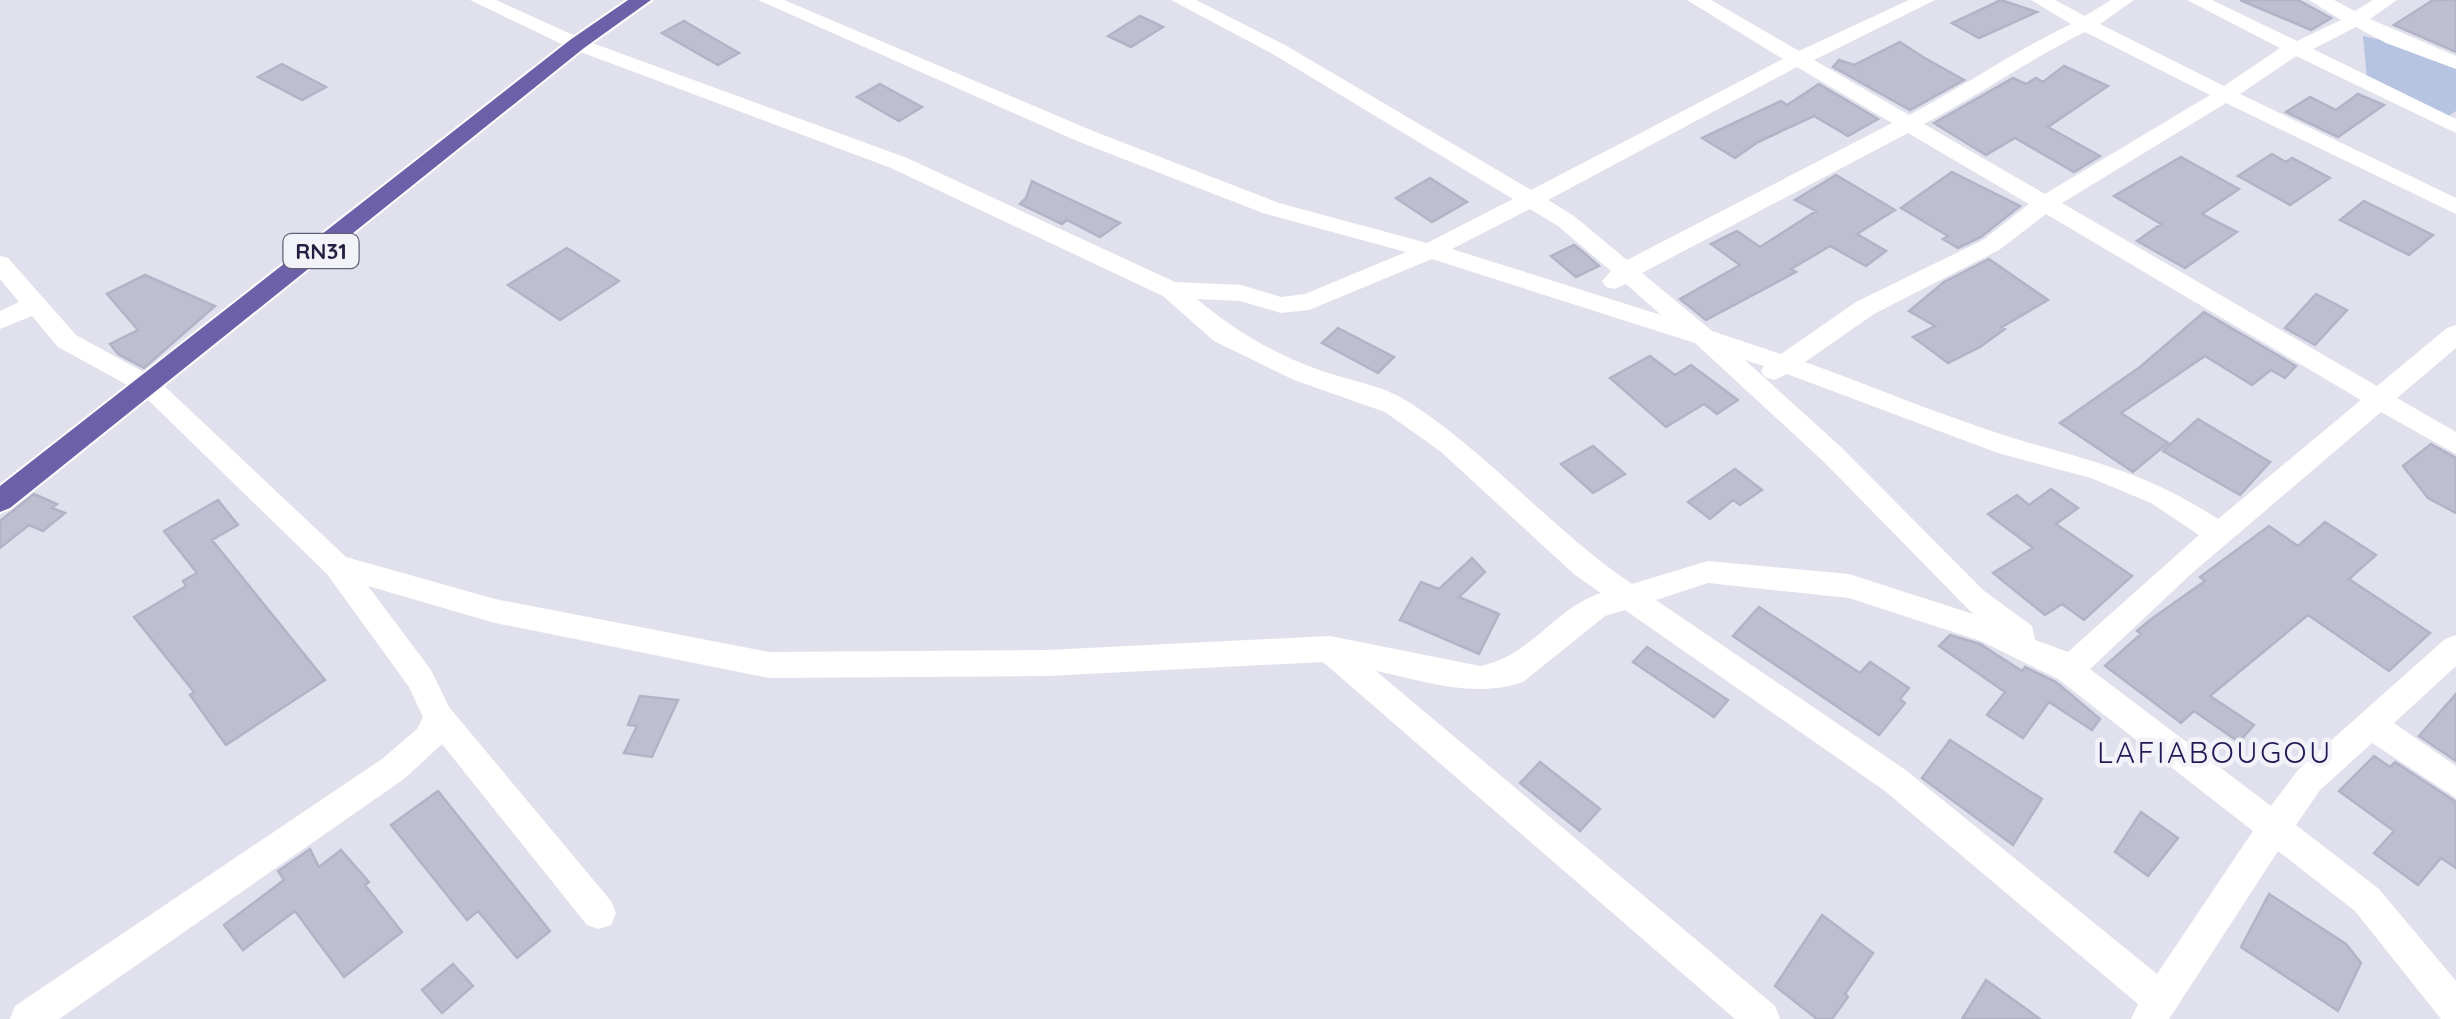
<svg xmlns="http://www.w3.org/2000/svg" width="2456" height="1019" viewBox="0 0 2456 1019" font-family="Quicksand,sans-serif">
  <rect width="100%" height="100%" fill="#e1e1ee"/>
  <path fill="#b7c4e1" d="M2363,36L2396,43L2456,69V111L2447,117L2367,80Z"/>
  <path fill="#bdbecf" stroke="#b3b3c8" stroke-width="2.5" d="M2001,0L2037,12L1979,38L1952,23Z
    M2240,0H2298L2331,18L2311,30Z
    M2433,0H2456V52L2394,25Z
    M1140,16L1163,27L1131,47L1108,36Z
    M684,21L720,42L739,53L718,65L662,33Z
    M1900,42L1923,57L1964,80L1910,110L1833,67L1839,60L1854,65Z
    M282,64L326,87L302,100L258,77Z
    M2064,66L2108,86L2048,127L2100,156L2074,172L2015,138L1986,155L1934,123L2013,78L2026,84L2036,78L2043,82Z
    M880,84L922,107L899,121L857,97Z
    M1819,84L1878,119L1848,136L1814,116L1758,142L1735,158L1702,138L1781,101L1787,105Z
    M2358,94L2384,105L2338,137L2286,112L2310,97L2336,110Z
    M2272,154L2286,162L2292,158L2330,178L2290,205L2238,176Z
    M2181,157L2239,189L2202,214L2237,232L2185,268L2137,241L2161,224L2114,196Z
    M1952,172L2020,206L1981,237L1958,248L1943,239L1948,236L1901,208Z
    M1836,175L1895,210L1857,234L1886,251L1866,266L1830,246L1791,269L1796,272L1706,320L1680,299L1740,265L1711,244L1737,231L1760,247L1816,211L1795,200Z
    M1430,178L1467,202L1432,222L1396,198Z
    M1032,181L1042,186L1120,223L1100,237L1067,220L1062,224L1020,204L1026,198Z
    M2364,201L2433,235L2409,255L2340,220Z
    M1574,245L1582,251L1599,266L1576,277L1551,256Z
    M567,248L619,281L560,320L508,285Z
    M1989,259L2048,300L2002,327L2005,329L1980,347L1948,363L1913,337L1935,326L1909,311L1944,282Z
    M145,275L215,306L144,368L118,354L110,344L138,330L107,294Z
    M2316,294L2347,310L2315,345L2285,328Z
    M2204,312L2296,366L2285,378L2271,370L2252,385L2205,356L2121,413L2168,443L2133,472L2060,423L2140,367Z
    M1338,328L1394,357L1378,373L1322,343Z
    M1650,356L1675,375L1691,365L1738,400L1717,414L1704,404L1666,427L1610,378Z
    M2198,419L2270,462L2240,495L2163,451Z
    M2431,444L2456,458V513L2428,498L2403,466Z
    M1593,446L1625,474L1593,493L1561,464Z
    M1735,469L1762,490L1740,505L1733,500L1710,519L1688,502Z
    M2051,489L2078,508L2056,524L2132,576L2084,620L2062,604L2045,615L1993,573L2033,548L1988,514L2017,495L2029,505Z
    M34,494L57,504L52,508L65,513L43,531L29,525L0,548V521Z
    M218,500L238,525L212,540L325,680L226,745L190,695L194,692L134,617L186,586L183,581L197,573L164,531Z
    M2325,522L2376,555L2349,579L2430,633L2389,671L2308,615L2210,696L2254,725L2239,742L2194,711L2181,723L2105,666L2141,634L2137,631L2150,620L2205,581L2200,577L2269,526L2298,546Z
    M1472,558L1485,572L1459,597L1499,614L1479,654L1400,620L1421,582L1439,589Z
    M1759,607L1860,673L1870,662L1909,688L1900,699L1905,703L1879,735L1733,636Z
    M1950,635L1980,644L2022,671L2025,667L2056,682L2100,719L2092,730L2049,702L2023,738L1987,715L2005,692L1939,646Z
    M1647,647L1728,700L1714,717L1633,662Z
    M2456,694V761L2419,736Z
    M640,696L678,700L652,757L624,753L637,726L628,725Z
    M1950,740L2042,799L2013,845L1922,778Z
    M2374,756L2390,767L2395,762L2456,802V868L2441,858L2418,885L2374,853L2394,831L2339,791Z
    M1540,762L1600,809L1580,831L1520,783Z
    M438,791L550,931L517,958L478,911L467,920L391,825Z
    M2141,812L2178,838L2148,876L2115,852Z
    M310,849L319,867L341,850L369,882L365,885L402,932L344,977L295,911L243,950L224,925L284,880L278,871Z
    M2269,894L2346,944L2361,963L2338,1011L2241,947Z
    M1822,915L1873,953L1845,994L1848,997L1832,1019H1817L1775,986Z
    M453,964L473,986L442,1013L422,990Z
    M1986,980L2040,1019H1962Z"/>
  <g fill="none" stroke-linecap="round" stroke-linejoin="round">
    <g stroke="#fff" stroke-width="4">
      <path id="primary" d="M628,0H651L584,48L10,508L0,512V486L570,40Z"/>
    </g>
    <path fill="#fff" fill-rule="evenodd" d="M470,0H496L584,40L907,158L1175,282L1241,285L1281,297L1305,294L1406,252L1263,213L1077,141L758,0H784L1093,131L1279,203L1427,243L1513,199L1271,53L1171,0H1196L1285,45L1531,190L1783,59L1687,0H1711L1799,51L1909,0H1935L1814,60L1909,115C1964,86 2015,51 2071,24L2031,0H2055L2085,16L2111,0H2134L2100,24L2224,86L2280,48L2187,0H2212L2297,41L2341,20L2309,0H2334L2355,11L2373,0H2397L2370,19L2456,56V69L2386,43L2356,27L2313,49L2456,119V133L2296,56L2240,94L2456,198V214L2226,103L2062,203L2377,386L2447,328L2456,325V348L2397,398L2456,432V454L2381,412L2191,574L2090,669L2271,806L2298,770L2445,639L2456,635V666L2394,723L2456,766V798L2372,743L2320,790L2296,825L2379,889L2456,981V1019H2441L2355,911L2278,851L2169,1019H2131L2138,1004L1885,791L1625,610L1605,616L1523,682C1474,699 1425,681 1376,671L1775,1006L1780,1019H1735L1323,662L1047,676L769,678L495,623L368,586L431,670L449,707L611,901L616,913L611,925L599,929L587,925L442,744L404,779L59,1019H10L15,1006L382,759L417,729L423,717L409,687L327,574L140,392L58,347L32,316L0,329V311L19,302L0,279V256L8,258L76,335L158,380L346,557L495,599L769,652L1047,650L1330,636L1480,666C1532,656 1554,608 1601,593L1575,575L1440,451L1385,412L1294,380L1214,341L1163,296L891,168L570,48ZM2085,32L2210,95L2045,194L1924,124C1979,95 2030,59 2085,32ZM1797,67L1892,123L1627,260L1574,216L1548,200ZM1908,133L2029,204L1983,240L1856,302L1781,354L1712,331L1642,273ZM1530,209L1558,226L1611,271L1602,281L1606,287L1614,289L1626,284L1661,315L1452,249ZM2046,214L2361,400L2218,519C2145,472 2094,462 2013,438C1943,416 1874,387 1805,362L1874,314L1999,250ZM1432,259L1695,343L1824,462L1973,614L1849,574L1708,561L1632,584C1552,530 1489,453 1407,401C1381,384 1344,380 1314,368C1271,352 1232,329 1197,299L1240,301L1281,313L1309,310ZM1745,360L1764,366L1761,371L1765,377L1774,380L1787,374L1998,453L2091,478L2151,503L2199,535L2068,652L2035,640L2032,626L1983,590L1842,448ZM1708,583L1849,598L1981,641L2058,679L2253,831L2157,974L1907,771L1656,600Z"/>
    <use href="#primary" fill="#6c60a9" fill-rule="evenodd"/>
  </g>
  <g text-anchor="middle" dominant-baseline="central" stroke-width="9" stroke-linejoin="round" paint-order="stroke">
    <rect fill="#f2f3f9" stroke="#625f78" stroke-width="2.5" x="283.5" y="234" width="75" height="34" rx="8"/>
    <g font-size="22" font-weight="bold" fill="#241f41">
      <text x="321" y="251">RN31</text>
    </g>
    <g font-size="30" letter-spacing="2.5" fill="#231855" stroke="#f2f3f9">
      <text x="2215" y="752">LAFIABOUGOU</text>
    </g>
  </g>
</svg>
